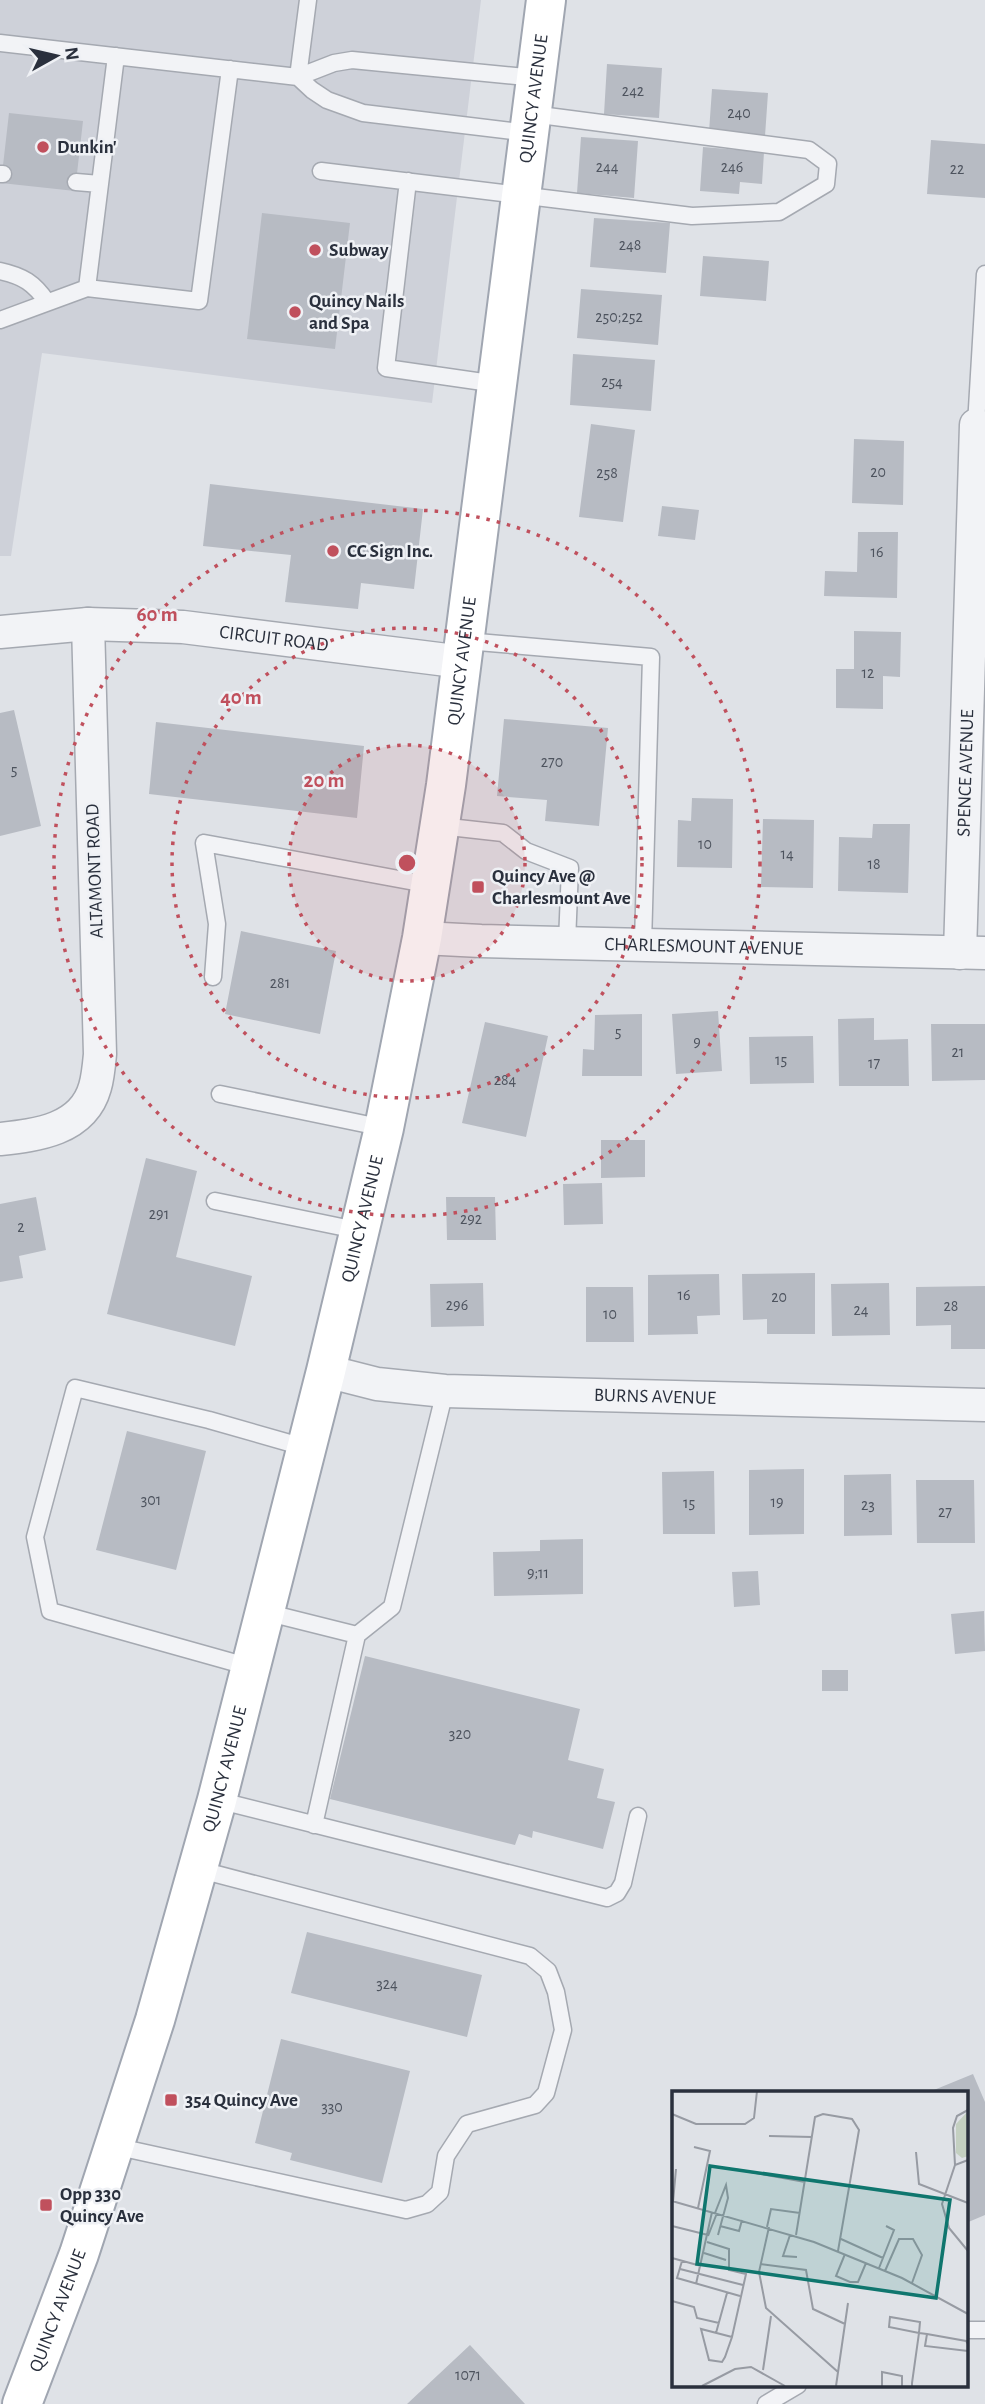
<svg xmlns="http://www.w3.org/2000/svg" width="985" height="2404" viewBox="0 0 985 2404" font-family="'Alegreya Sans',sans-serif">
  <rect width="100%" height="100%" fill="#dfe2e7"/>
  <path fill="#ced1d9" d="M0,0H481L432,403L42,353L11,556H0Z"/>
  <path fill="#b7bbc3" d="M607,64L662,68L659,118L604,114Z
    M712,89L768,93L765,136L709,132Z
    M9,113L83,121L75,191L1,183Z
    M581,137L638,141L634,198L577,193Z
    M931,140L985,144V198L927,194Z
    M703,147L764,152L762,184L740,182L739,194L700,191Z
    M262,213L350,223L335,349L247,339Z
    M594,218L670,223L666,273L590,267Z
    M703,256L769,261L766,301L700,296Z
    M581,289L662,295L658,345L577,338Z
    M573,354L655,360L651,411L570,405Z
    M591,424L635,430L623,522L579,517Z
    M854,439L904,441L903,505L852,503Z
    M210,484L423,509L414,589L361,583L358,609L285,602L291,555L203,546Z
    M662,506L699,510L695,540L658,536Z
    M858,532H898L897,598L824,596L825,571L857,572Z
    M854,631L901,632L900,677L883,676V709L836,708V669H854Z
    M14,710L41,826L0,836V713Z
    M504,719L608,728L599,826L545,821L547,800L497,796Z
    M156,722L364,746L357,818L149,794Z
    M692,798L733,799L732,868L677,867L678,820L691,821Z
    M763,819L814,820L813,888L761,887Z
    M873,824H910L908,893L838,891L839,837L872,838Z
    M241,931L336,951L320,1034L225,1014Z
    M718,1011L722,1071L676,1074L672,1014Z
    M642,1014V1076H582L583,1049L594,1050L595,1015Z
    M874,1018V1040L908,1039L909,1086H839L838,1019Z
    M485,1022L548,1036L526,1137L462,1123Z
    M931,1024H985V1080L932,1081Z
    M813,1036L814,1083L750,1084L749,1037Z
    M601,1140H645V1177L601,1178Z
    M146,1158L197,1171L176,1257L252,1276L235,1346L107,1314Z
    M602,1183L603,1224L564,1225L563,1184Z
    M36,1197L46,1250L19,1256L23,1278L0,1282V1204Z
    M446,1197H495L496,1240H447Z
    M815,1273V1334H767V1319L743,1320L742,1274Z
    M719,1274L720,1315L697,1316L698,1334L648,1335V1275Z
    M483,1283L484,1326L431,1327L430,1284Z
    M889,1283L890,1335L832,1336L831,1284Z
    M985,1286V1349H951V1325L916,1326V1287Z
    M586,1287H633L634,1342H586Z
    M127,1431L206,1451L176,1570L96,1550Z
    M804,1469V1534L749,1535V1470Z
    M714,1471L715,1534H663L662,1472Z
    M891,1474L892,1535L844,1536V1475Z
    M916,1480H974L975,1543H917Z
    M583,1539V1594L494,1596L493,1552L540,1551V1540Z
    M758,1571L760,1605L734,1607L732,1572Z
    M984,1611L985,1651L955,1654L951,1614Z
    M365,1656L580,1709L568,1760L604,1769L597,1798L615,1802L603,1849L533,1831L532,1838L519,1834L515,1845L330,1799Z
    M822,1670H848V1691H822Z
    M307,1932L482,1975L467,2037L291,1993Z
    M281,2039L410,2071L382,2183L290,2160L292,2153L255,2143Z
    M973,2074L985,2102V2215L966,2223V2092H929Z
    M470,2345L525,2404H407Z"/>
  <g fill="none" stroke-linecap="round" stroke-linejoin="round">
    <g stroke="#a5a9b1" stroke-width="19">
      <path id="service" d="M0,43L298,77L334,63L352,60L536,78
        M298,77L312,90L327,100L363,113L529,133
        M298,77L308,0
        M321,171L692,216L779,212L826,184L828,164L809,150L532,114
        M0,174H3
        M408,181L386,368L497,384
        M76,182L100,184
        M0,271C23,276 34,283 47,302
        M87,288L116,56
        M0,320L87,288L199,301L230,69
        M976,425L985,274
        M466,641L651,657L643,944
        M440,826L503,833L526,851L570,868L567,942
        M213,977L217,924L204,843L431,885
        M220,1094L384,1128
        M215,1201L361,1231
        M265,1612L357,1635
        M250,1667L50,1611L35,1537L75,1388L209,1420L307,1448
        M217,1800L607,1898L617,1893L623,1883L638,1816
        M314,1825L357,1635L392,1607L445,1391
        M114,2146L406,2210L427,2204L440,2192L446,2156L467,2124L535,2105L546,2093L563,2030L556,1992L548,1971L530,1956L197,1869
        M966,2330H985
        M766,2404L798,2385"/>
    </g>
    <g stroke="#a5a9b1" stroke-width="35">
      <g id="minor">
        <path id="s1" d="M0,632L88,624L183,627L463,662"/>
        <path id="s2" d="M422,938L481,941L985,953"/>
        <path id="s3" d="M960,953L976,425"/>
        <path d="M0,1139C37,1135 83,1130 95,1087C98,1077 99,1065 100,1054L88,624"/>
        <path id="s4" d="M326,1371L377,1384L445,1391L985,1405"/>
      </g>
    </g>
    <g stroke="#a0a6b1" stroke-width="42">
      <g id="primary">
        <path id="s5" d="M22,2404L79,2254L155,2020L217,1800L326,1371L384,1128L422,938L446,785L546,0"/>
      </g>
    </g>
    <use href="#service" stroke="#f2f3f6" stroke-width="16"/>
    <use href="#minor" stroke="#f2f3f6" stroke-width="32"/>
    <use href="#primary" stroke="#fff" stroke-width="38"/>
  </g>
  <circle cx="407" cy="863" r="118" fill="#c0505d" fill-opacity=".12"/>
  <g fill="none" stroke="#c0505d" stroke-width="3.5" stroke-dasharray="3.5 7">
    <circle cx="407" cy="863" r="118"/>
    <circle cx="407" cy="863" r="235"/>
    <circle cx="407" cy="863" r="353"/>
  </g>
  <g fill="#c0505d" stroke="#eff1f5" stroke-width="2.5">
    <circle cx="43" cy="147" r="7"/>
    <circle cx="315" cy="250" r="7"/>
    <circle cx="295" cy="312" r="7"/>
    <circle cx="333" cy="551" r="7"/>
    <rect x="471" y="880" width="14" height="14" rx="3.5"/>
    <rect x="164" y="2093" width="14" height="14" rx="3.5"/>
    <rect x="39" y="2198" width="14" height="14" rx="3.5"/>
  </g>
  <g text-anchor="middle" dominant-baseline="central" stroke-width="5" stroke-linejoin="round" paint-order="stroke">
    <g font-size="16" fill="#4d535e">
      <text x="633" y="91">242</text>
      <text x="739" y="113">240</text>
      <text x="607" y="167">244</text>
      <text x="732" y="167">246</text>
      <text x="957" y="169">22</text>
      <text x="630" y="245">248</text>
      <text x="619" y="317">250;252</text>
      <text x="612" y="382">254</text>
      <text x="878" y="472">20</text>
      <text x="607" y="473">258</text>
      <text x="877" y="552">16</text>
      <text x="868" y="673">12</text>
      <text x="552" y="762">270</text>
      <text x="14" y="770">5</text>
      <text x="705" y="844">10</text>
      <text x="787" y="854">14</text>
      <text x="874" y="864">18</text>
      <text x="280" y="983">281</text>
      <text x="618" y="1032">5</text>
      <text x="697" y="1042">9</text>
      <text x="958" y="1052">21</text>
      <text x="781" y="1060">15</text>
      <text x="874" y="1063">17</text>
      <text x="505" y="1080">284</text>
      <text x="159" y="1214">291</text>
      <text x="471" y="1219">292</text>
      <text x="21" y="1227">2</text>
      <text x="684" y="1295">16</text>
      <text x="779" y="1297">20</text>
      <text x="457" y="1305">296</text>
      <text x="951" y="1306">28</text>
      <text x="861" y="1310">24</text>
      <text x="610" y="1314">10</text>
      <text x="151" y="1500">301</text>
      <text x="777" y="1502">19</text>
      <text x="689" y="1503">15</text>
      <text x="868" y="1505">23</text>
      <text x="945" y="1512">27</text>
      <text x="538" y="1573">9;11</text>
      <text x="460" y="1734">320</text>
      <text x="387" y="1984">324</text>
      <text x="332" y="2107">330</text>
      <text x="468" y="2375">1071</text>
    </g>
    <g font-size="19" fill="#2a303d" stroke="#eff1f5">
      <text stroke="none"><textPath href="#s5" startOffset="2368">QUINCY AVENUE</textPath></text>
      <text stroke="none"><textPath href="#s1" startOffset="275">CIRCUIT ROAD</textPath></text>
      <text stroke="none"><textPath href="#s5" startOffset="1801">QUINCY AVENUE</textPath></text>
      <text stroke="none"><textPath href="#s3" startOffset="180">SPENCE AVENUE</textPath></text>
      <text transform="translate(95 871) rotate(-92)">ALTAMONT ROAD</text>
      <text stroke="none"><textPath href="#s2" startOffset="282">CHARLESMOUNT AVENUE</textPath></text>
      <text stroke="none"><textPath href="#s5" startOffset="1234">QUINCY AVENUE</textPath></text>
      <text stroke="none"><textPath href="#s4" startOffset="331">BURNS AVENUE</textPath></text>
      <text stroke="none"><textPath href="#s5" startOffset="667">QUINCY AVENUE</textPath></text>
      <text stroke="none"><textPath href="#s5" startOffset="100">QUINCY AVENUE</textPath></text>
    </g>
    <g font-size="19" font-weight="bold" fill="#2a303d" stroke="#eff1f5" text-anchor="start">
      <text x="57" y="147">Dunkin'</text>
      <text x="329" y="250">Subway</text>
      <text x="309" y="301">Quincy Nails<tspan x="309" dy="22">and Spa</tspan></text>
      <text x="347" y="551">CC Sign Inc.</text>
      <text x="492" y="876">Quincy Ave @<tspan x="492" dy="22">Charlesmount Ave</tspan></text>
      <text x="185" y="2100">354 Quincy Ave</text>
      <text x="60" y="2194">Opp 330<tspan x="60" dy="22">Quincy Ave</tspan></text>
    </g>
  </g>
  <g transform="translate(672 2091)">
    <rect width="296" height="296" fill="#dfe2e7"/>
    <path d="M296,20V65L290,67L284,62V33Z" fill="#c4d0c1"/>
    <path fill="none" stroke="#979ba3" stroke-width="2" d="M0,23L24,33H73L82,27L85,0M97,45L140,46M22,56L38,60L26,117M244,61L247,93L296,112M296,69L283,74L270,113L277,137L296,160M283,74L281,37L285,25L296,19M62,78L133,91M0,110L142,151L230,187L296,223M1,111L4,78M43,122L54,94L56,107L46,144M0,135L36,144M48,135L67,140L70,129M95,136L99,118L128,122M97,136L87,181L94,217L166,281M118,144L111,165L125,166M124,144L143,26L151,23L180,28L187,39L166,160M36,145L45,122M169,148L211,167M35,151L57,158V179L74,183L60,246L53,266L50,271L37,269L29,238L60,246M32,162L54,169M173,163L164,185L178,191H186L194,172M0,167L29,175M10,170L5,187L68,205M88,173L134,179L141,218L173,233M207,177L222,139L214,135M8,178L71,194M213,180L227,148H241L250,164L240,192M24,193L40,121M0,210L22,216L25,227L47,232M44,242L55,202M255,243L253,255L296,260M91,279L99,225M30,295L63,278L79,276L113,295M164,295L176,212M210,295V281L230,285V295M240,295V292L247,242L248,231L218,226L217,236L247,242L255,243L294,250L296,253"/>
    <path fill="#0f766e" fill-opacity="0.15" stroke="#0f766e" stroke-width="3.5" d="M38,75L278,109L264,207L25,173Z"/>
    <rect width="296" height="296" fill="none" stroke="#2a303d" stroke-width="3.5"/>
  </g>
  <circle cx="407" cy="863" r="10" fill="#c0505d" stroke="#eff1f5" stroke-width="3.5"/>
  <g font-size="21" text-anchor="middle" font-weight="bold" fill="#c0505d" stroke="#eff1f5" stroke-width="5" stroke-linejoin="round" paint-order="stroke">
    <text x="157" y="621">60 m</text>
    <text x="241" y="704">40 m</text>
    <text x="324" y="787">20 m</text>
  </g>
  <g transform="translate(56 56) rotate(82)" stroke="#eff1f5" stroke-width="5" paint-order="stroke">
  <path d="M0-5L12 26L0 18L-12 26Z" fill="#2a303d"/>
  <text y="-10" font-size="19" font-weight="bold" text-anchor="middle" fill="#2a303d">N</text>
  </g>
</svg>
